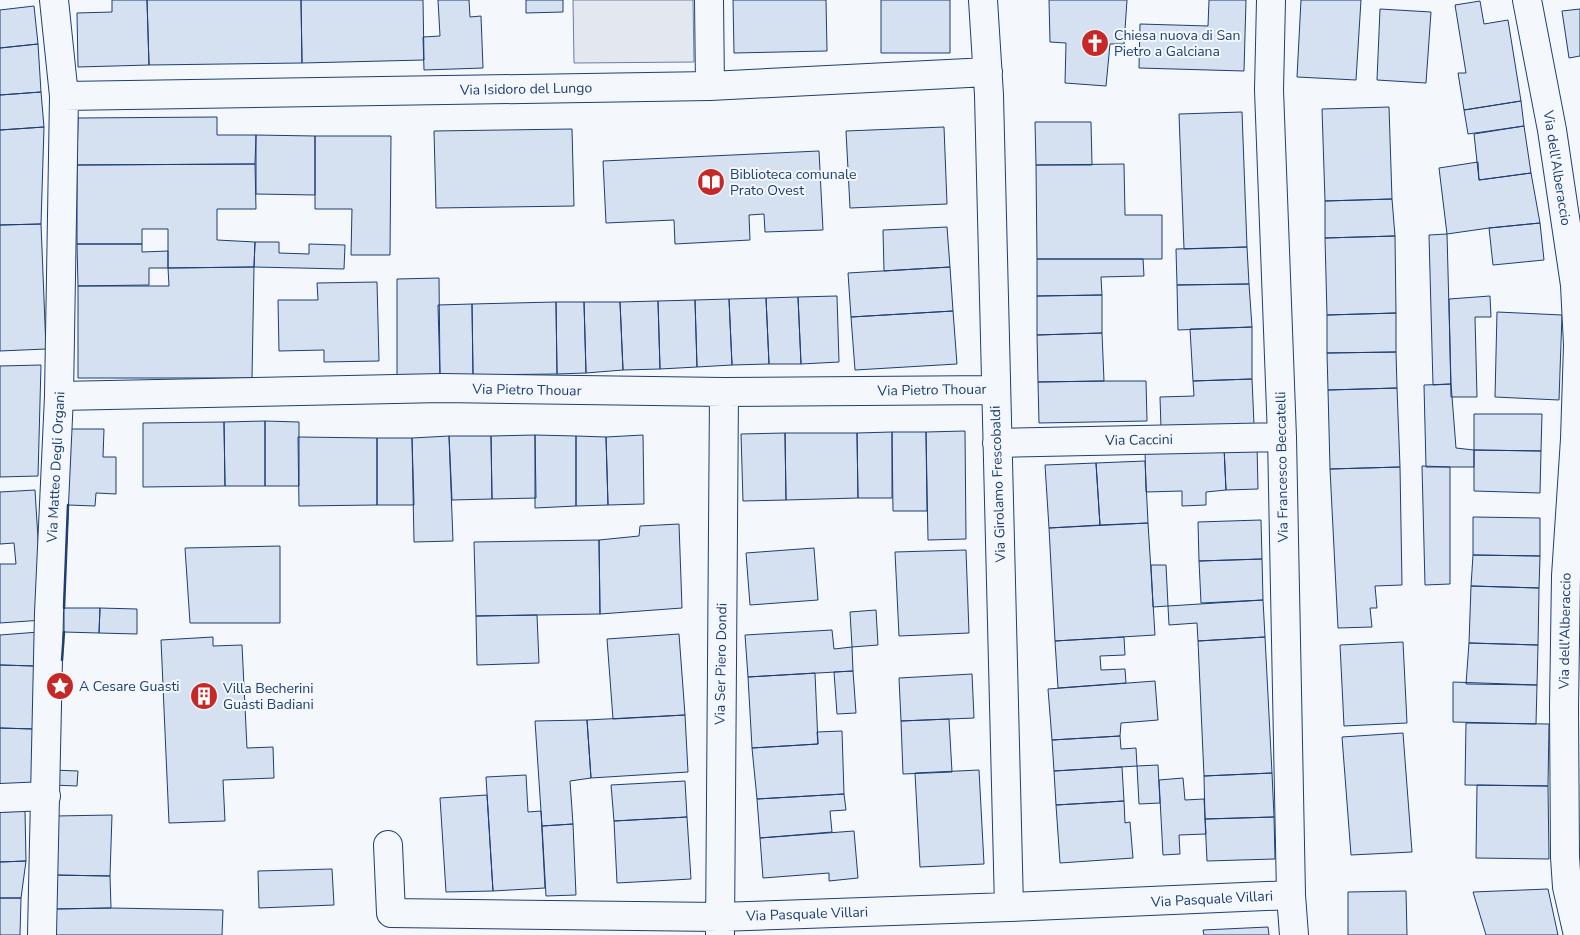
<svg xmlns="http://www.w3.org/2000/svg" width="1580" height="935" viewBox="0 0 1580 935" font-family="'Nunito Sans',sans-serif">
  <rect width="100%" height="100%" fill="#f4f7fb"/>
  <path fill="#e3e8f0" stroke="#687fa3" d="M573,0H693L694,62L574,63Z"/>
  <path fill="#d5e0f0" stroke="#1d3f73" d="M112,0H147L149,65L78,67L77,13L112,12Z
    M147,0H301L302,63L149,65Z
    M301,0H423L424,60L302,63Z
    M438,0H469L470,17L481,16L483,68L424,70L423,37L440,36Z
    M526,0H563V12L526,13Z
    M733,0H826L827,51L734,53Z
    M881,0H950V53H881Z
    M1049,0H1127L1124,44H1110L1106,86L1065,83L1066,43L1050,42Z
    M1209,0H1246L1244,71L1139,68L1140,24L1208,26Z
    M1301,0H1361L1356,80L1297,77Z
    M1480,1L1484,24L1508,20L1521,101L1464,110L1458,73H1466L1455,5Z
    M34,6L38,44L0,48V10Z
    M1380,9L1431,12L1426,83L1377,80Z
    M1580,9V56L1569,58L1562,11Z
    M38,44L41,92L0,95V48Z
    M41,92L44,127L0,130V95Z
    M1521,101L1524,126L1468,134L1464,110Z
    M1389,107L1392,199L1325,201L1322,109Z
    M1242,112L1247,247L1184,249L1179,114Z
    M217,117V135H256L255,164L77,165L78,118Z
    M1035,122H1091L1092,165H1036Z
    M1524,126L1531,173L1479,180L1474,134Z
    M44,127L41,224L0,225V130Z
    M944,127L947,204L850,208L846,131Z
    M572,129L574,206L436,208L434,131Z
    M256,135L315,136V195L256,194Z
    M315,136H391L390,255H351L352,209H315Z
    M819,151L823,230L765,232L764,214L749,215L750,240L675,244L674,220L606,223L603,161Z
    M1478,162L1479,180L1531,173L1540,223L1489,228L1447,234L1439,168Z
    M255,164L256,209H217V240L255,242L254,267L168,268V229H142V244H77V165Z
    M1124,164L1125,215H1162V259H1037L1036,165Z
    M1392,199L1395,236L1325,238V201Z
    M1540,223L1544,260L1493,265L1489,228Z
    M41,224L46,349L0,351V225Z
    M947,227L950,267L884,271L883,230Z
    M1447,234L1451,384L1433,385L1429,235Z
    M1395,236L1396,313L1327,315L1325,238Z
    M255,242H279V253L309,254V244L345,245L344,269L254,267Z
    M77,244H142V252L168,251V268H149V285L78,286Z
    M1247,247L1249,284L1177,285L1176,249Z
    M1037,259H1143L1144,276L1101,277L1102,295L1037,296Z
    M254,267L252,378H78V286H169L168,268Z
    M950,267L953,311L851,317L848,273Z
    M439,278L440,376L397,377V279Z
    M377,282L379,361L324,362V350L279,351L278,300H318L317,283Z
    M1249,284L1252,327L1178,330L1177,285Z
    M1102,295V333L1037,335V296Z
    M837,296L839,362L801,364L798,297Z
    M1490,296L1491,317H1475L1477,397H1451L1449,299Z
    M798,297L801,364H769L766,298Z
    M766,298L769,364L732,365L729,299Z
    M729,299L732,365L697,367L695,300Z
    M695,300L697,367L660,369L658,301Z
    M658,301L660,369L623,370L620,302Z
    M556,302L557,374L473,375L472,304Z
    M556,302H584L586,373L557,374Z
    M584,302H620L623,370L586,373Z
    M472,304L473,375L440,376L438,305Z
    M953,311L957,364L855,370L851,317Z
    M1497,312L1562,315L1559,400L1495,397Z
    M1396,313V352L1327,353V315Z
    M1252,327V379L1193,381L1190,329Z
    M1102,333L1104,381L1038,382L1037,335Z
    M1396,352L1397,388L1328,390L1327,353Z
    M41,365L38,476L0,477V366Z
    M1252,379L1254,425L1161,428L1160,397L1194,396L1193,381Z
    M1104,381H1146L1147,421L1039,423L1038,382Z
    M1451,384L1456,448L1474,450V467H1426L1424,385Z
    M1397,388L1400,467L1330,469L1328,390Z
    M1474,414H1542L1541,451L1474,450Z
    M265,421V486H225L224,422Z
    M265,421L299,422V486H265Z
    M224,422L225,486L143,487V423Z
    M69,429H104L103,457H116V494L96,493L95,506L68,505Z
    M965,431L966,539L928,540L926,432Z
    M892,432V498H858L857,433Z
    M892,432H926L927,511H893Z
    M785,433L786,500L743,501L741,434Z
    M785,433H857L858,498L786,500Z
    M535,435L536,498L492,499L491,436Z
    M535,435L576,436V506L535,508Z
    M643,435L644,504L608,505L606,437Z
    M449,436H491L492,499L452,500Z
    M449,436L453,541L414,542L412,438Z
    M576,436L606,437L608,505L576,506Z
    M298,437L377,438V505L299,506Z
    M377,438H412L414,505H377Z
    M1257,446L1258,489L1226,490L1224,447Z
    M1224,447L1226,490L1206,492V505L1182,506V491L1146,492L1145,450Z
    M1474,450L1541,451L1540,493L1474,491Z
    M1145,461L1148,523L1100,525L1096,463Z
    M1096,463L1100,525L1049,528L1045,465Z
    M1422,466L1450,467V584L1425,585Z
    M1400,467L1402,585L1375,586L1377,608H1370L1372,627L1338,628L1330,469Z
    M35,490L43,620L0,623V564H16L14,543L0,544V492Z
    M1473,517L1540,518V556L1473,555Z
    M1261,520L1262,559L1199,561L1198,522Z
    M1148,523L1155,635L1055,641L1049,528Z
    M679,524L682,608L600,614L599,540L639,536L640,526Z
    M599,540L600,614L476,616L474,542Z
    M280,546V623H190L185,548Z
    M814,548L818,600L750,605L746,553Z
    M966,550L969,633L899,636L895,552Z
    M1473,555L1540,556L1539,588L1471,586Z
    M1262,559L1263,600L1201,603L1199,561Z
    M1151,565H1166L1168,606L1153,607Z
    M1471,586L1539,588L1538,645L1469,643Z
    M1263,600L1265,637L1198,641L1197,623L1169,625L1168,606Z
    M64,608H100L99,633L64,632Z
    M100,608L137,609V634L99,633Z
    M876,610L878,645L852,647L850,612Z
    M537,615L539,663L477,665L476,616Z
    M832,630L834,649L852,647L853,671L748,677L745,635Z
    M39,632L35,666L0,665V635Z
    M679,634L685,715L613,719L607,639Z
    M213,637V646L242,645L247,748L273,747L274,778L223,780L225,821L169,823L161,640Z
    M1124,637L1125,655L1100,656L1101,670L1125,669L1126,683L1058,688L1055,641Z
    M1265,637L1272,773L1204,776L1198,641Z
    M1403,642L1407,723L1344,726L1340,645Z
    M1469,643L1538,645L1537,685L1466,684Z
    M0,665L35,666L34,729L0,728Z
    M853,671L856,713L837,714L834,672Z
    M815,673L818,744L752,748L748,677Z
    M972,674L974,718L901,721L899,678Z
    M1155,681L1158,720L1121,723L1120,736L1052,740L1048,689Z
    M1453,682L1537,685L1536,724L1453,722Z
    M685,715L688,772L591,778L587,720Z
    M949,719L952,772L903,774L901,721Z
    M587,720L591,778L570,781L573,824L542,826L535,721Z
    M1466,723L1549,724L1548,786L1465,785Z
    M0,728L34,729V790L0,789Z
    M842,731L844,794L757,799L752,748L818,744L817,732Z
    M1403,733L1412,852L1351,855L1342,737Z
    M1120,736L1121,749L1136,748L1137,766L1054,771L1052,740Z
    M1158,765L1160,803L1139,804L1137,766Z
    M1122,767L1124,801L1056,805L1054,771Z
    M53,770L78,771L77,786L52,785Z
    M979,770L984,864L920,867L915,773Z
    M1272,773L1274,817L1205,819L1204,776Z
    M526,775L528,812L541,811L545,888L493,891L486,777Z
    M1183,778L1185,800L1204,799L1206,834L1179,835L1180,854L1163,855L1159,780Z
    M685,781L687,817L614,821L611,785Z
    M1477,785L1548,786L1549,859L1476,858Z
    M844,794L846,810L830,811L832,832L760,838L757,799Z
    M487,795L493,891L446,892L440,798Z
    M1124,801L1125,823L1130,822L1133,858L1060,863L1056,805Z
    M25,811L26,861L0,862V812Z
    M112,815L110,876L54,875L55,816Z
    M687,817L691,879L617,883L614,821Z
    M1274,817L1275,859L1207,861L1205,819Z
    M573,824L576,895L546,896L542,826Z
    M854,831L858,878L829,881V873L763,878L760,838Z
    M26,861L21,898H0V862Z
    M332,869L334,905L259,908L258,871Z
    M54,875L110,876L111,908L55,909Z
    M1548,889L1558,935H1486L1473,892Z
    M1406,891L1407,935H1348V892Z
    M0,898H21L20,935H0Z
    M111,908L223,910L222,935H55V909Z
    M1268,927L1269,935H1204L1203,930Z"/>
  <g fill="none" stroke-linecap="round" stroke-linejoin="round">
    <g stroke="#1d3f73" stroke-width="30">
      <path id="minor" d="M709,0L710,86
        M983,0L989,95L1009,907
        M1271,0L1269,90L1282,437L1291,895L1294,935
        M1527,0L1552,130L1575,285L1578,345L1575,439L1566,576L1564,707L1565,857L1567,887L1578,935
        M64,96L710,86L988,72
        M59,396L442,388L724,392L995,390
        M997,443L1282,437
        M0,798L46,796
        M388,845L391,913L719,917L1009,907L1291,895
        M720,934L724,392
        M42,935L49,613L59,396L64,96L54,0"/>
    </g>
    <use href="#minor" stroke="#f4f7fb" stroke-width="28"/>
    <path stroke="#1d3f73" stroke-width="2.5" d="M64,608L68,505
      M62,660L64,632"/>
  </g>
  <defs>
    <g id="church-disc" transform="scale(1.4375)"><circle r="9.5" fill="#c62828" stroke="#f4f7fb"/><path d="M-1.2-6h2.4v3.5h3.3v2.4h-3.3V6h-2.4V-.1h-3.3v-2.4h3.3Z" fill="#fff"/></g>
    <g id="library-disc" transform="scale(1.4375)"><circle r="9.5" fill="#c62828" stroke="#f4f7fb"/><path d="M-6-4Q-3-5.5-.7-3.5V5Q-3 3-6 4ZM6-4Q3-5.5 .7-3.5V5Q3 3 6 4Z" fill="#fff"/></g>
    <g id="sight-disc" transform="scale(1.4375)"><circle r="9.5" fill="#c62828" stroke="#f4f7fb"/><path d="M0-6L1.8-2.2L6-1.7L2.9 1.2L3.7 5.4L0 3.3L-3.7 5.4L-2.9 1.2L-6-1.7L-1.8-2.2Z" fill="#fff"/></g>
    <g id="building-disc" transform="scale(1.4375)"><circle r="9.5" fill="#c62828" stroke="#f4f7fb"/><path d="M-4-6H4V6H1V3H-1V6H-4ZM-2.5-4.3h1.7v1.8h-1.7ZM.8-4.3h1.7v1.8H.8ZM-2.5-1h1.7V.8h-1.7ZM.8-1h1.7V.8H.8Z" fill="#fff"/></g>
  </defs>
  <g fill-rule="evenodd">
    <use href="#church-disc" x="1095" y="43"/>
    <use href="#library-disc" x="711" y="182"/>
    <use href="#sight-disc" x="60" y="686"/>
    <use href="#building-disc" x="204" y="696"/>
  </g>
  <g text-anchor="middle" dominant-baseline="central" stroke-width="4" stroke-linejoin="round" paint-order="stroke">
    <g font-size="14" fill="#1d3f73" stroke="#f4f7fb" text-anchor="start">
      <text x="1114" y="35">Chiesa nuova di San<tspan x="1114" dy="16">Pietro a Galciana</tspan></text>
      <text x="730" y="174">Biblioteca comunale<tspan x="730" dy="16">Prato Ovest</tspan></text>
      <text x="79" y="686">A Cesare Guasti</text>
      <text x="223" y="688">Villa Becherini<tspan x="223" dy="16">Guasti Badiani</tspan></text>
    </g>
    <g font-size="14" fill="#1d3f73" stroke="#f4f7fb">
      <text transform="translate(526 89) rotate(-1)">Via Isidoro del Lungo</text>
      <text transform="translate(1557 168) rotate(81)">Via dell'Alberaccio</text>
      <text transform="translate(527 390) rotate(1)">Via Pietro Thouar</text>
      <text transform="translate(932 390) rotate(-1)">Via Pietro Thouar</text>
      <text transform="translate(1139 440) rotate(-1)">Via Caccini</text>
      <text transform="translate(56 467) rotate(-87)">Via Matteo Degli Organi</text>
      <text transform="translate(1282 467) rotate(-91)">Via Francesco Beccatelli</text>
      <text transform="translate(998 484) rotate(-92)">Via Girolamo Frescobaldi</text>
      <text transform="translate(1565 631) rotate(-89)">Via dell'Alberaccio</text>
      <text transform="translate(721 664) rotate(-89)">Via Ser Piero Dondi</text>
      <text transform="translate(1212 899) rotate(-3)">Via Pasquale Villari</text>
      <text transform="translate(807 914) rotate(-2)">Via Pasquale Villari</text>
    </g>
  </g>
</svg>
